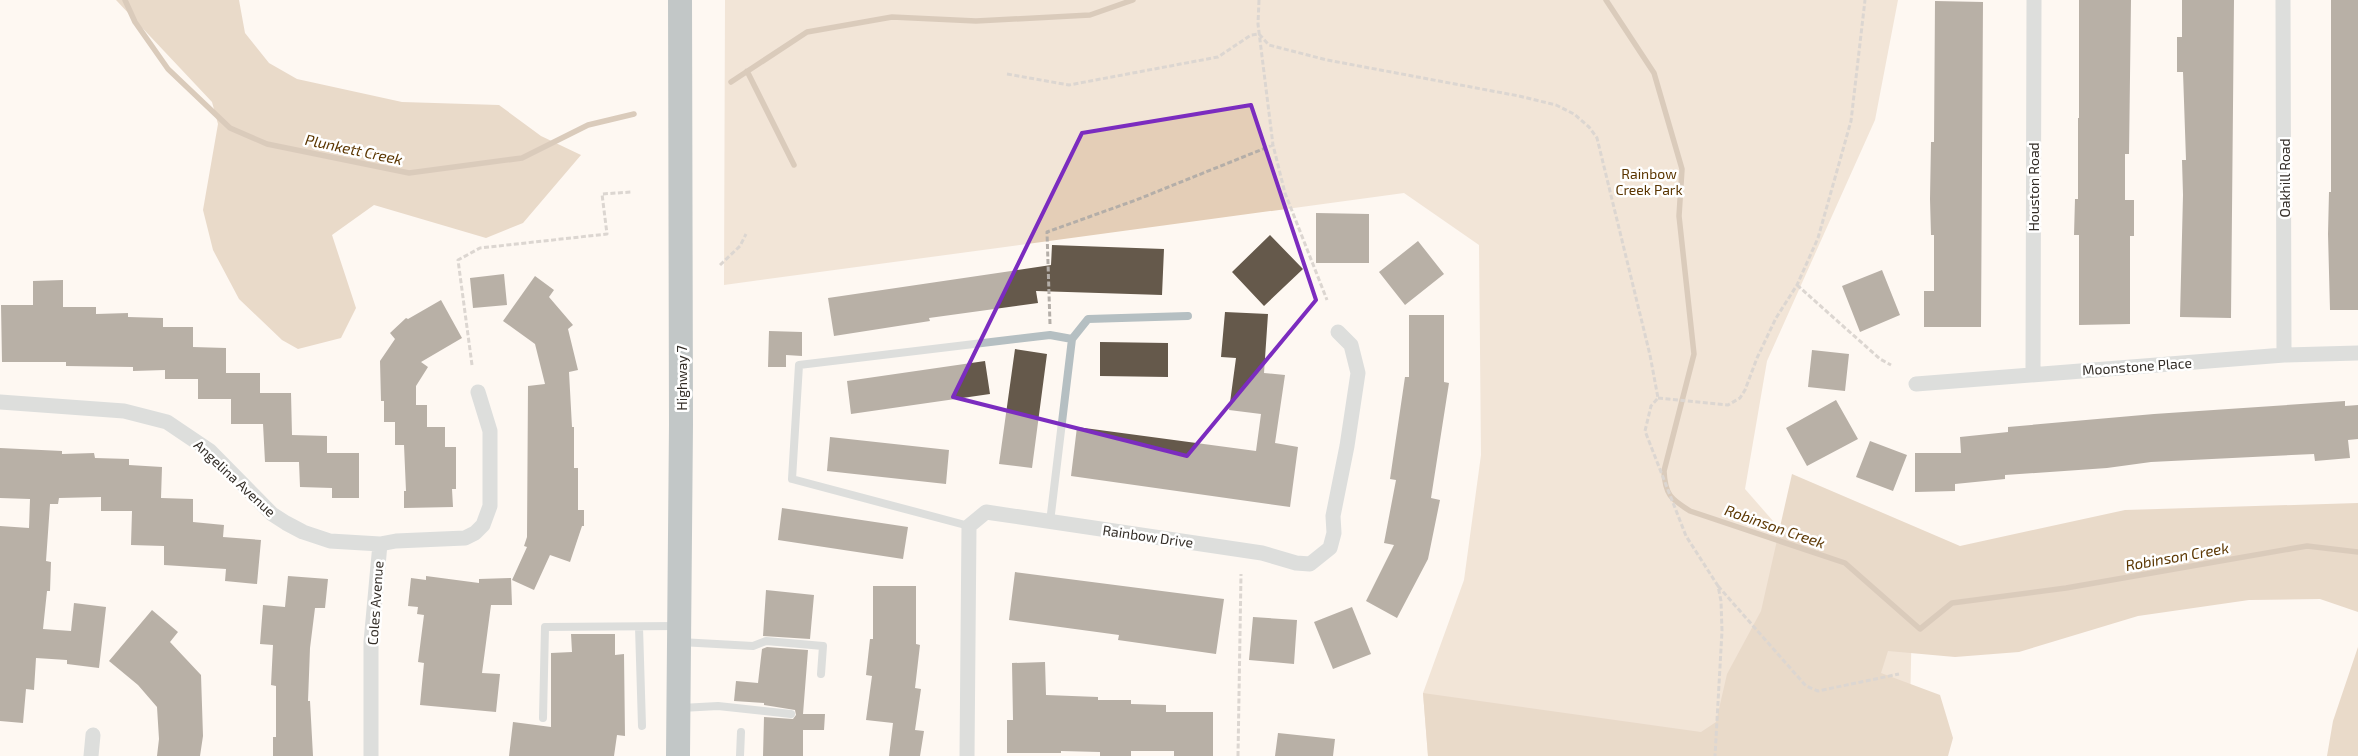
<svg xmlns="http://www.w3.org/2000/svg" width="2358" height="756" viewBox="0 0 2358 756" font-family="'Exo 2',sans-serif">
  <rect width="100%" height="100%" fill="#fef8f2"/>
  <path fill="#e4ceb7" d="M725,0H1898L1875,120L1767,361L1745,489L1801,553L1913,569L1909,756H1428L1423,693L1464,580L1481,455L1479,245L1404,193L724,285Z"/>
  <path fill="#d1b598" d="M116,0H239L245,33L269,63L297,79L402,102L499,105L541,136L581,155L523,223L486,238L374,205L332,235L356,308L341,338L298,349L282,340L239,299L213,250L203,210L218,124L212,102Z
    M1792,474L1960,546L2125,510L2358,503V612L2320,599L2249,600L2138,616L2019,652L1955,657L1888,651L1881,673L1940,695L1953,738L1948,756H1428L1423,693L1701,732L1716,722L1727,674L1761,611Z
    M2358,647V756H2327L2333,721Z"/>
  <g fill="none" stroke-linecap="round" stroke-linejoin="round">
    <path stroke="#b09579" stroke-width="5.5" d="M125,0L135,22L168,69L230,128L267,144L409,173L522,158L588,125L634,114
      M1606,0L1654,73L1682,169L1679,216L1694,354L1664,471C1665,495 1671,499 1690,511L1845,563L1920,629L1952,603L2066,588L2307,546L2358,552
      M747,71L794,165
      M731,82L807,32L892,17L976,21L1090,15L1133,0"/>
  </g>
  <path fill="#65594b" d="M2079,0H2131L2129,154H2125V200H2134V236H2130V324L2079,325V235H2074L2075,199H2078V118H2079Z
    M2182,0H2234L2231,318L2180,317L2183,195L2182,160H2186L2183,72H2177V37H2182Z
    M2331,0H2358V310H2330L2328,234L2329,192H2331Z
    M1935,1L1983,2L1981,327H1924V291H1934V235H1931L1930,199L1931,142H1934Z
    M1316,213L1369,214V263H1316Z
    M1270,235L1303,269L1264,306L1232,272Z
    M1418,241L1444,274L1405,305L1379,272Z
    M1052,245L1164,249L1162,295L1036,291L1038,303L929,318L930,321L834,336L828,298L1051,265Z
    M1882,270L1900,315L1860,332L1842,286Z
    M504,274L507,305L473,308L470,278Z
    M535,276L554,290L549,297L573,325L568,329L578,370L569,372L572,427H574V468H578V510H584V526H582L570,562L550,555L534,590L512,580L527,547L524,546L527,537L528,386L545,384L535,344L503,321Z
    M63,280V307H96V314L128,313V317L163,318V327H193V347L226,348V373H260V393H291L292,435L327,436V453H359V498H332V488L300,487L299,462H265L263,424H231V399H198V379H165V370L133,371V367L66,366V362H2L1,305H33V281Z
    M441,300L462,338L421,362L428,367L416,386V405H427V427H445V447H456V489H452L453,507L404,508V491H406L404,445H395V422H384V401H381L380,361L395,339L390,333L406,318L408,319Z
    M1225,312L1268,314L1264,373L1285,375L1275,443L1298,447L1290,507L1071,476L1077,427L1256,451L1261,414L1229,410L1236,358L1221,357Z
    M1409,315H1444V382L1449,383L1431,498L1440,500L1428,559L1397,618L1366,601L1394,545L1384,543L1396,480L1390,479L1405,377H1409Z
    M769,331L802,332V356L786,355V367H768Z
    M1100,342L1168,343V377L1100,376Z
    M1015,349L1047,354L1032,468L999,464Z
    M1812,350L1849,354L1845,391L1808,387Z
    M985,361L990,394L851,414L847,381Z
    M1836,400L1858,439L1807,466L1786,428Z
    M2345,401V406L2358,405V439L2348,440L2350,458L2315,461L2314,454L2151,462L2107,468L2005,475V479L1955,484V491L1915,492V453H1961L1960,437L2008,432V427L2154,414Z
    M830,437L949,450L946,484L827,471Z
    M1870,441L1907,455L1893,491L1856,477Z
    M0,448L62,451V454L94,453L95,458L129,459V465L162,467L161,498L193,499V522L224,525L223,537L261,540L257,584L225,581L226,569L164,565V546L131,545L132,511H101V497L59,498L58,504H50L46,561L51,562L50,591H47L43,629L71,631L74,603L106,607L99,668L67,664V660L36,658L34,690L26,689L23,723L0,721V526L29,528L30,499L0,498Z
    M782,508L908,527L903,559L778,540Z
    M1015,572L1224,599L1216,654L1118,640L1119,635L1009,620Z
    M288,576L328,579L325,608H315L310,648L308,701H310L313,756H273V737H276V686L271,685L273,645L260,644L263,605L285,607Z
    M426,576L479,583V579L511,578L512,605H491L482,673L500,674L496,712L420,705L424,663L418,662L424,615L417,614L418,607L408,606L411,578L426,580Z
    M873,586H916V644L920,645L915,688L921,689L915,730L924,731L920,756H889L893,723L866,720L872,676L866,675L870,639H873Z
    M766,590L814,595L810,639L763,636Z
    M1352,607L1371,654L1333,669L1314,622Z
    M152,610L178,632L170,642L201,675L203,736L200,756H157L159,739L157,707L138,685L109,661Z
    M1253,617L1297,620L1294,664L1249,660Z
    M571,634H615V655L624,654L625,736L617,735L614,756H509L513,722L551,727V653L572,652Z
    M767,647L808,650L803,714H825L824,730H803V756H763L764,717L793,719L796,715L795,710L764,705V703L734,701L736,681L758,683L762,649Z
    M1045,662L1046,695L1098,697V700H1131V704L1166,705V712H1213V756H1174V751H1131V756H1100V752L1061,751V753H1007V720H1013L1012,663Z
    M1278,733L1335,739L1333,756H1275Z"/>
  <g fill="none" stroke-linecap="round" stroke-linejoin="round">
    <path stroke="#b4aea8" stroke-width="3" stroke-dasharray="5 2.5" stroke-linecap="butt" d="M1259,0L1258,24L1273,145L1285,193L1327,300
      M1007,74L1069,85L1218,57L1251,35L1259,34L1269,45L1327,60L1519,96L1556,105L1574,114L1589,127L1597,138L1650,355L1658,398L1651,406L1645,431L1686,536L1718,586L1721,601L1722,631L1715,756
      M720,265L740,246L746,234
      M1797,285L1880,359L1891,365
      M1050,324L1047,232L1136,200L1273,145
      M472,365L458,260L480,248L607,234L602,194L632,192
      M1658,398L1728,405L1740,398L1745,390L1757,358L1776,318L1797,285L1818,238L1851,121L1865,0
      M1718,586L1806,686L1818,691L1899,674
      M1238,756L1241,574"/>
    <path stroke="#b5bfc2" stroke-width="8" d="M1072,339L1088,319L1188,316
      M969,526L792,479L799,365L1050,335L1072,339L1050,522
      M639,627L642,726
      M680,642L753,646L766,641L823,646L821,674
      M681,708L718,706L791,714
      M543,718L545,627L677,626
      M740,756L741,732"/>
    <path stroke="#b5bfc2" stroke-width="15" d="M2283,0L2284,355
      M2033,374L2034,0
      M1916,384L2284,355L2358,353
      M0,402L124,411L167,422L210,451L272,514L286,523L303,532L330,541L380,544L396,541L465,538L475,533L483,525L490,506V431L478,392
      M91,756L93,735
      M371,756V642L380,544
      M967,756L969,526L986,512L1262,553L1296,563L1310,564L1330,548L1334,533L1333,516L1347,446L1358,373L1351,345L1338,332"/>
    <path stroke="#7b8d93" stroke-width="24" d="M678,756L681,424L680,0"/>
  </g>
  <path d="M0 0H2358V756H0ZM1251,105L1316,300L1187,456L953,397L1082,133Z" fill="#fef8f2" fill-opacity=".55" fill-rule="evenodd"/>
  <path fill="none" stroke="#7b2cbf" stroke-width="4" stroke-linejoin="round" d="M1251,105L1316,300L1187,456L953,397L1082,133Z"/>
  <g text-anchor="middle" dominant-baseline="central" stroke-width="5" stroke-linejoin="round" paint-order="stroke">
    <g font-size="14" fill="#5a3500" stroke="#fff">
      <text x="1649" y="173">Rainbow<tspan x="1649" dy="16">Creek Park</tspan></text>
    </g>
    <g font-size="14" fill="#332d27" stroke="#fff">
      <text transform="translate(2284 178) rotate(-90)">Oakhill Road</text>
      <text transform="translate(2033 187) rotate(-90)">Houston Road</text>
      <text transform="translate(2137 366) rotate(-4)">Moonstone Place</text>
      <text transform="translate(681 378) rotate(-90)">Highway 7</text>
      <text transform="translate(235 478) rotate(43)">Angelina Avenue</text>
      <text transform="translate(1148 536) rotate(8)">Rainbow Drive</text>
      <text transform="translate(375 603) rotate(-86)">Coles Avenue</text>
    </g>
    <g font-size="15" font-style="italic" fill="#5b3600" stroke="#fff">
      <text transform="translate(354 149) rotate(12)">Plunkett Creek</text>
      <text transform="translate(1775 526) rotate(19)">Robinson Creek</text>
      <text transform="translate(2177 556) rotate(-10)">Robinson Creek</text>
    </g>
  </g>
</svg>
